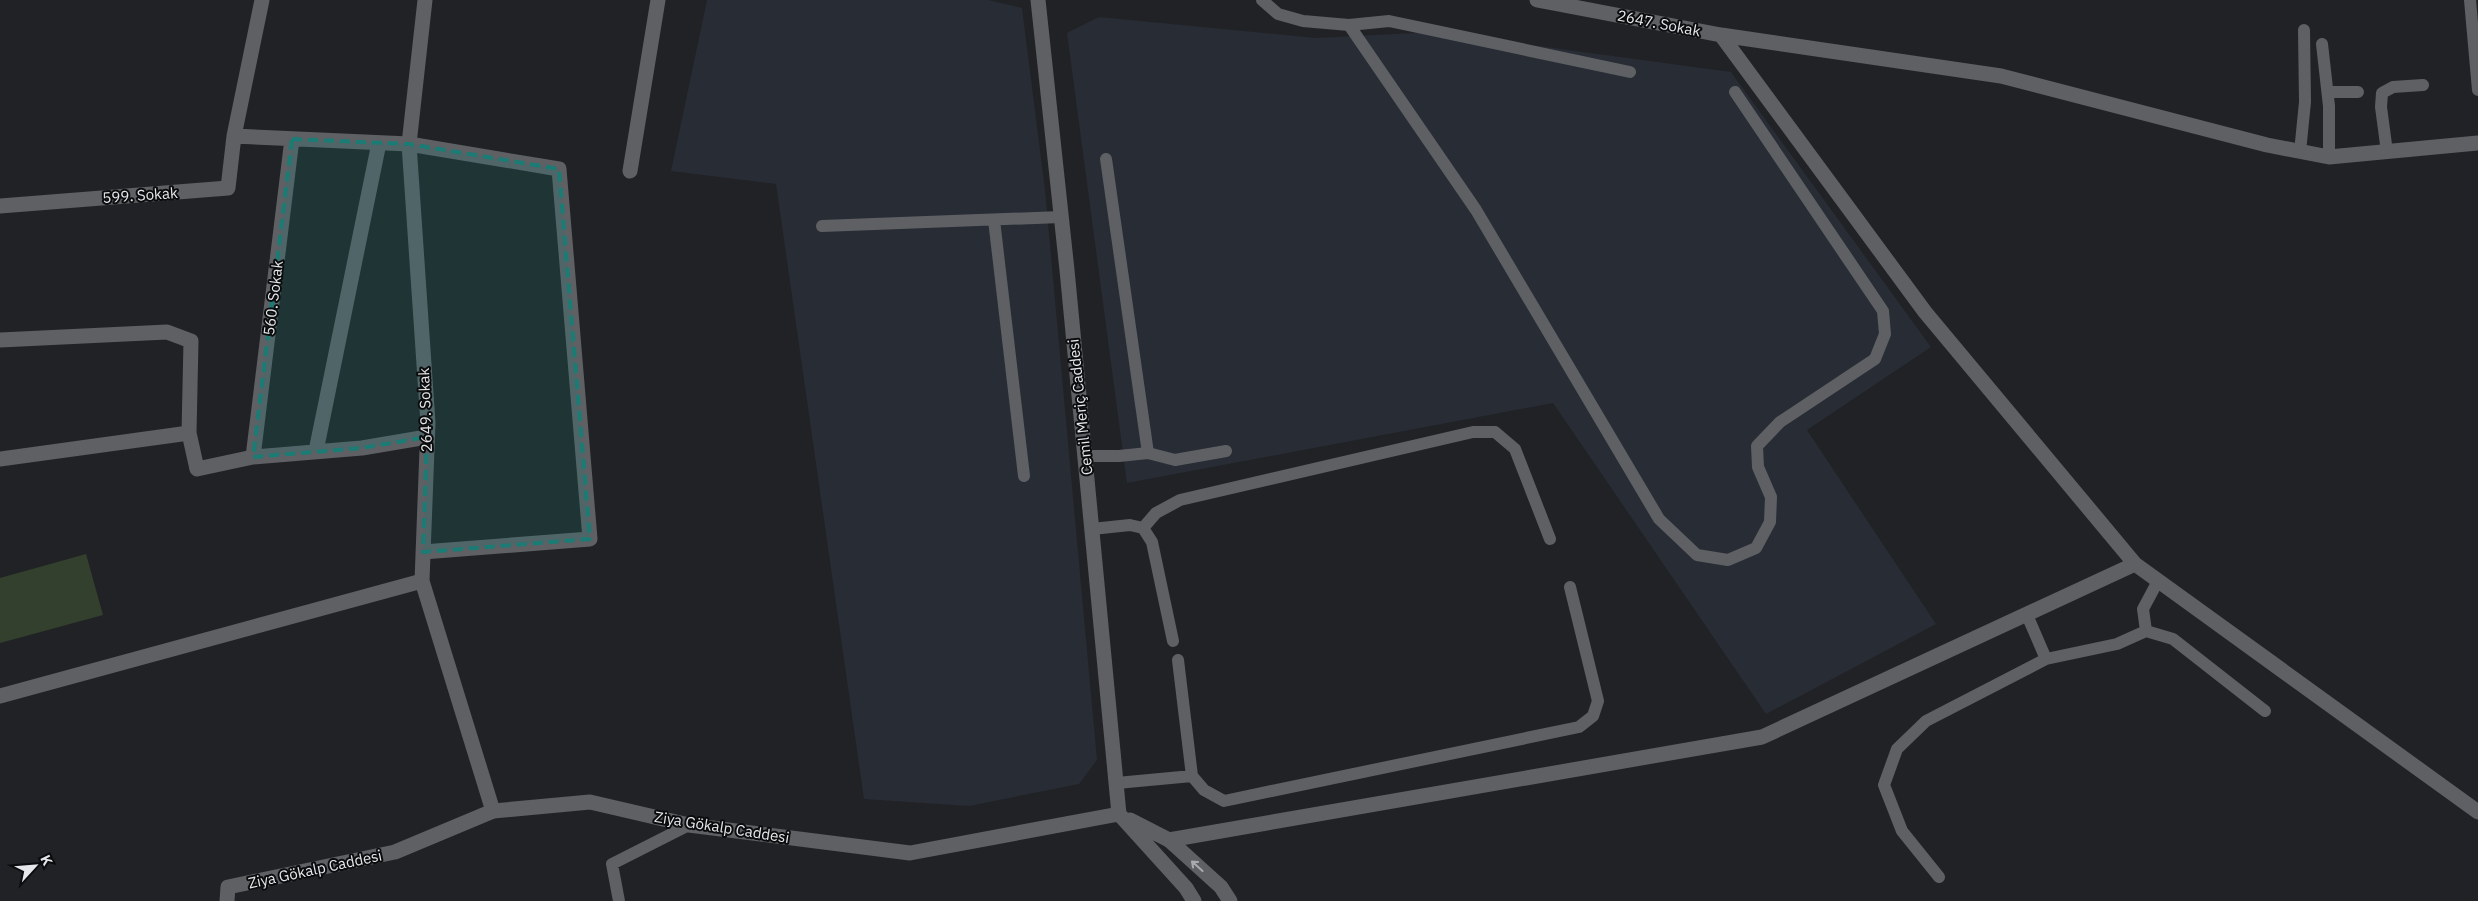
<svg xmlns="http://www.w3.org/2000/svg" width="2478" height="901" viewBox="0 0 2478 901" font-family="'IBM Plex Sans',sans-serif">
  <rect width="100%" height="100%" fill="#212226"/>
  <path fill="#282c35" d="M707,0H988L1022,8L1045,190L1097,760L1079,784L969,806L864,799L776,184L671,171Z
    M1099,17L1316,38L1436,32L1731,72L1931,347L1807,430L1936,624L1766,714L1553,403L1127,483L1067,33Z"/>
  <path fill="#33402d" d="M86,554L103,615L0,643V578Z"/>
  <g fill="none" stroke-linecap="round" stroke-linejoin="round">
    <path stroke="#5e6064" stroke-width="12" d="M1262,0L1278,14L1303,21L1349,25L1476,210L1659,519L1697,555L1728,560L1756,548L1770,522L1771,497L1758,467L1757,446L1780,422L1875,359L1885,334L1883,311L1735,92
      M2470,0L2478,90
      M1349,25L1389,21L1630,72
      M2322,44L2329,106V157
      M2328,92H2358
      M2300,152L2305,102L2304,30
      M2387,152L2381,107L2382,93L2393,87L2423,85
      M1106,159L1148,453
      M994,220L1024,476
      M822,226L1061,217
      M1085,456H1119L1148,453L1175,460L1226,451
      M1143,528L1156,513L1180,500L1473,432H1495L1515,449L1550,539
      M1092,529L1130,525L1143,528L1152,542L1173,641
      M2027,615L2046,659
      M2146,631L2143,609L2158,581
      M1178,660L1192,776L1204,790L1224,801L1579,727L1593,716L1598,701L1570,587
      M1117,783L1192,776
      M1939,877L1902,831L1884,785L1897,749L1926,721L2046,659L2117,644L2146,631L2173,639L2265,711
      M619,901L612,864L689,825"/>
    <path stroke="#5e6064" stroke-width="15" d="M262,0L234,136L409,144L559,169L590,539L423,552
      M425,0L409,144L428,423L422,581L493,811
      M1537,0L1721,35L2001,76L2267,145L2329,157L2478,143
      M1721,35L1925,312L2135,564L2478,812
      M630,171L658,0
      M0,206L228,188L234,136
      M0,340L167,332L191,341L189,433L0,459
      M189,433L197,469L253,457L362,448L427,437
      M316,451L379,143
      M253,457L292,139
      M0,696L422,581
      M1169,840L1762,737L2135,564"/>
    <path stroke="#5e6064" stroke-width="15" d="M1038,0L1067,270L1119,814L1186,888L1194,901
      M1130,820L1169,840L1221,887L1230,901
      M227,901L228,887L395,852L493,811L590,802L689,825L910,853L1119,814"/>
  </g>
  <defs><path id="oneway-shaft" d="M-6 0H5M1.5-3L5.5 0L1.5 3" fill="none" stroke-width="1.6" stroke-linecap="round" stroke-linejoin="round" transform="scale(1.25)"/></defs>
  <use stroke="#a9aaae" href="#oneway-shaft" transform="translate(1197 866) rotate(-138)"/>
  <path fill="#1a7c74" fill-opacity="0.2" stroke="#1a7c74" stroke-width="4" stroke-dasharray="10 6" stroke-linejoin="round" d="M292,139L409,144L559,169L590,539L423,552L427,437L362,448L253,457Z"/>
  <g text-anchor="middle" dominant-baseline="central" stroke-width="4" stroke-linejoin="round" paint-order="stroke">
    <g font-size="15" fill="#e6e7ea" stroke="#0b0c0d">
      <text transform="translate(1659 23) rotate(11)">2647. Sokak</text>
      <text transform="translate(140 195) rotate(-4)">599. Sokak</text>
      <text transform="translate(273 298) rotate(-83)">560. Sokak</text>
      <text transform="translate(1080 407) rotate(-96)">Cemil Meriç Caddesi</text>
      <text transform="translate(425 410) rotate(-92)">2649. Sokak</text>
      <text transform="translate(722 827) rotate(9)">Ziya Gökalp Caddesi</text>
      <text transform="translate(315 869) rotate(-12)">Ziya Gökalp Caddesi</text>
    </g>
  </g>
  <g transform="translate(35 866) rotate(64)" stroke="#0b0c0d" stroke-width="4" paint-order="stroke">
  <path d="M0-4L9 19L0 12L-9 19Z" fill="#e6e7ea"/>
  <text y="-8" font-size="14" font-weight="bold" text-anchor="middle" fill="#e6e7ea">K</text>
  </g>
</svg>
